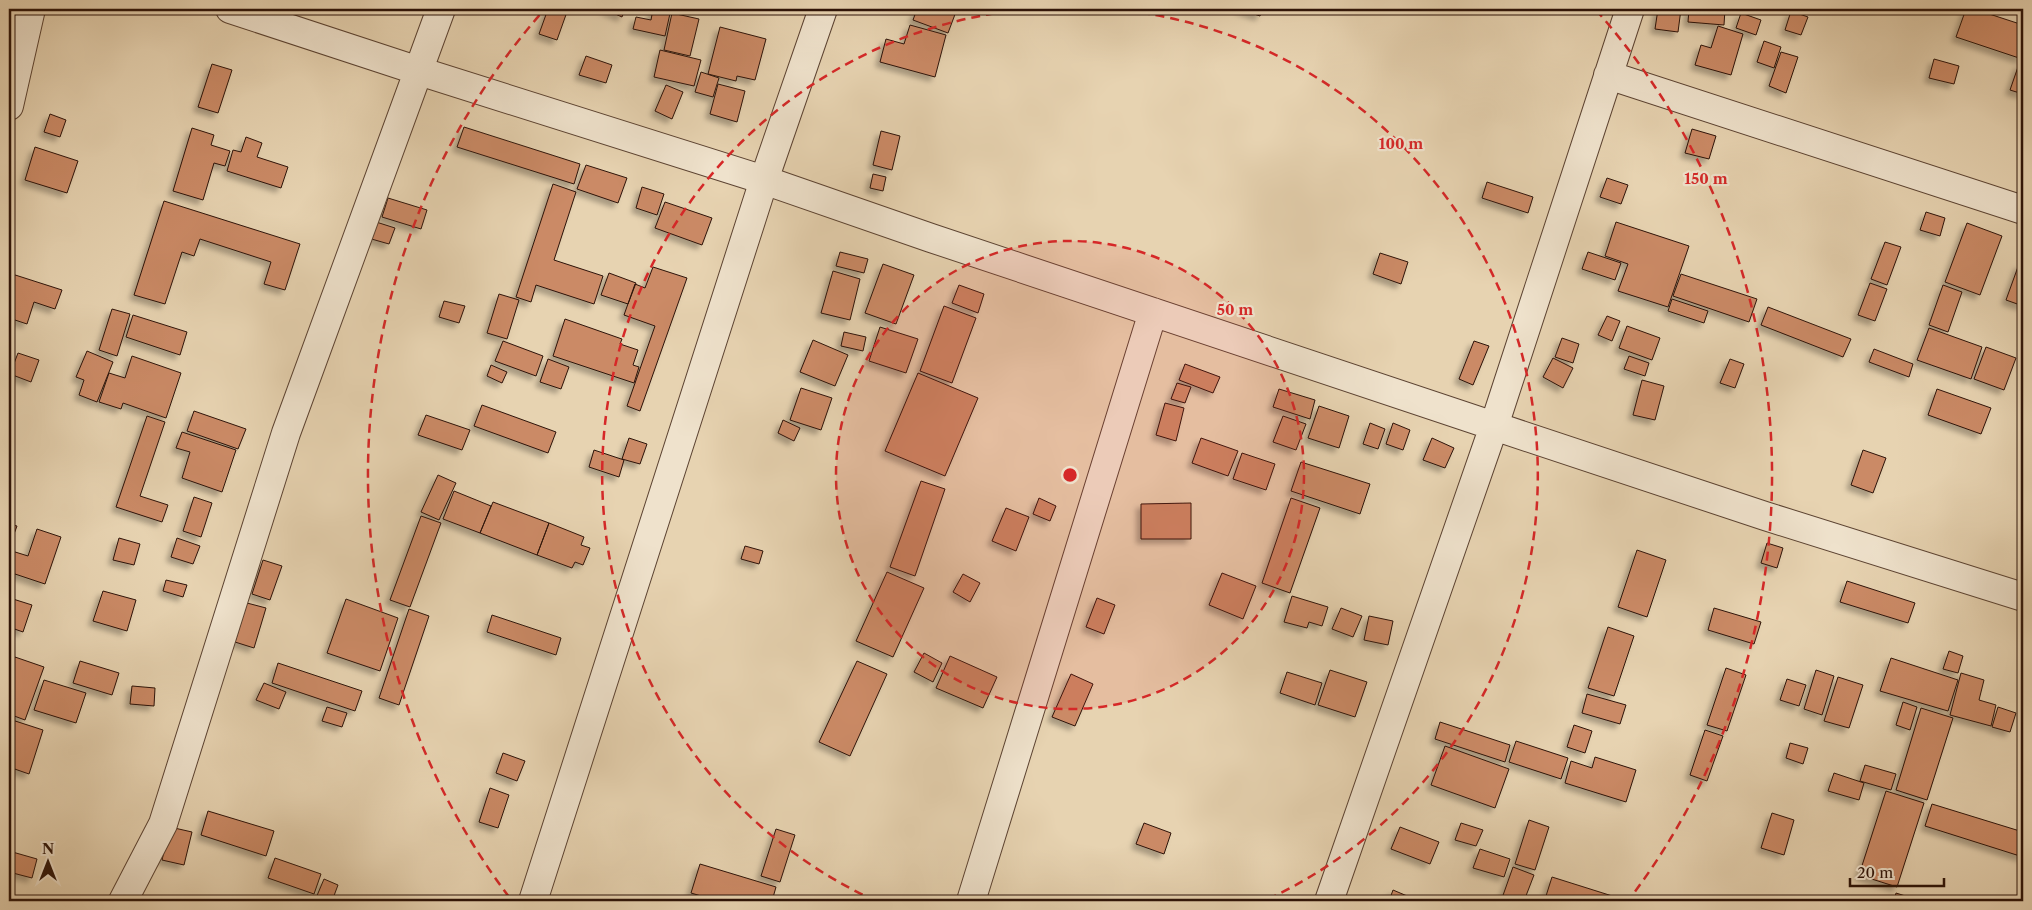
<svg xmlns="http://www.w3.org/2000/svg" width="2032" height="910" viewBox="0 0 2032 910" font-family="'Libre Caslon Text',serif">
  <defs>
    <filter id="shadow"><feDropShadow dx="-4.5" dy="4.5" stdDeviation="2.5" flood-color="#0004"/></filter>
  </defs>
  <rect width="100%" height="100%" fill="#e7d3b1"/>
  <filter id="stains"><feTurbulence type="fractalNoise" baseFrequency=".004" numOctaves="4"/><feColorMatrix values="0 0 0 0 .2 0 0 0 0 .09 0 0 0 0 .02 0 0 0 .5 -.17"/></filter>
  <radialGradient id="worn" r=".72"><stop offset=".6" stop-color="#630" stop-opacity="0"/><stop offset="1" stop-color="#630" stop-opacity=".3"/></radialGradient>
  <path fill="#cb8a66" stroke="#2d1308" filter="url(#shadow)" d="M9,9H15L9,28Z
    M548,9H568L557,40L539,34Z
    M604,9H625L622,17Z
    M653,9H671L665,36L633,29L636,17L651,20Z
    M917,9H957L948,33L913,20Z
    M1239,9H1262L1260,16Z
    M1658,9H1681L1678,32L1655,29Z
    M1689,9H1725L1724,25L1688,22Z
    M1966,9H1974L2023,25L2022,59L1956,37Z
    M1791,11L1808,17L1801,35L1785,30Z
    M672,13L699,19L690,56L664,50Z
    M1741,13L1761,20L1756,35L1736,28Z
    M910,25L946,35L935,77L880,62L886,39L904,44Z
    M1718,26L1743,34L1731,75L1695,65L1701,45L1711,48Z
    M720,27L766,39L755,80L737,76L736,81L708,74Z
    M1764,41L1781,47L1774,68L1757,62Z
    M660,50L701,60L694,86L654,77Z
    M1781,52L1798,57L1786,93L1769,86Z
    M586,56L612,65L606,83L579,75Z
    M1934,59L1959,66L1954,84L1929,78Z
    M212,64L232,70L218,113L198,107Z
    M2019,64L2023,65V94L2010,90Z
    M701,72L719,78L713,97L695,92Z
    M718,84L745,91L737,122L710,114Z
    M666,85L683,92L672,119L655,111Z
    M50,114L66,120L60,137L44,132Z
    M464,127L580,164L574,184L457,147Z
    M192,128L214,135L211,145L230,151L225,166L214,163L203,200L173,191Z
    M1692,129L1716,136L1709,159L1685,153Z
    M881,131L900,136L892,170L873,165Z
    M246,137L262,143L257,157L288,167L281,188L227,171L233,150L241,152Z
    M35,147L78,161L67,193L25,180Z
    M586,165L627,178L618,203L577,189Z
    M873,174L886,177L883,191L870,188Z
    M1607,178L1628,185L1621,204L1600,197Z
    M1487,182L1533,197L1528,213L1482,198Z
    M553,184L576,192L554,260L603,276L594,304L536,285L531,302L516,297Z
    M642,187L664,194L657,215L636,208Z
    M388,198L427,210L421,229L382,217Z
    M164,201L300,244L285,290L264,284L271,262L200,239L194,256L182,252L165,304L134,295Z
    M665,202L712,218L702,245L655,228Z
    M1926,212L1945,218L1940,236L1920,230Z
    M373,221L395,228L389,244L368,238Z
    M1616,222L1689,246L1668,307L1618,291L1628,264L1605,256Z
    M1967,223L2002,236L1980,295L1945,282Z
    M1885,242L1901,247L1887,285L1871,279Z
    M840,252L868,259L864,273L836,266Z
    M1588,252L1621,263L1615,280L1582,269Z
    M1380,253L1408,262L1401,284L1373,274Z
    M883,264L914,275L896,324L865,313Z
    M2019,264L2023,265V306L2006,300Z
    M653,267L687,278L640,411L627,406L655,326L624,315L635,284L645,288Z
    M833,271L860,279L850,320L821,313Z
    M9,273L62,290L55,309L34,302L27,324L9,318Z
    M609,273L636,283L628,304L601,295Z
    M1681,274L1757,299L1749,322L1673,296Z
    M1870,283L1887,289L1875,321L1858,315Z
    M959,285L984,294L978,313L952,303Z
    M1943,285L1962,292L1948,332L1929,325Z
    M499,294L519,300L507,339L487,333Z
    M1672,299L1708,311L1704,323L1668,311Z
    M444,301L465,306L459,323L439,317Z
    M944,306L976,318L952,383L920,371Z
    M1768,307L1851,339L1843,357L1761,325Z
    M112,309L130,314L117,356L99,350Z
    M133,315L187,332L180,355L126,337Z
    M1607,316L1620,321L1612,341L1598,335Z
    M565,319L622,339L620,344L638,350L633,365L639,367L634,383L553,356Z
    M1627,326L1660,338L1652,360L1619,348Z
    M880,327L918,339L906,373L869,361Z
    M1929,328L1982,347L1971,379L1917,360Z
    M844,332L866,337L863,351L841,346Z
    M1562,338L1579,344L1573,363L1555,357Z
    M813,340L848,355L835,386L800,372Z
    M503,341L543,356L536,376L495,361Z
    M1474,341L1489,346L1473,385L1459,379Z
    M1986,347L2016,358L2004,390L1974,379Z
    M1874,349L1913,364L1909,377L1869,362Z
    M87,351L113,362L97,402L79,395L84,380L76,377Z
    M18,353L39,360L31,382L10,374Z
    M132,356L181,373L166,418L123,403L121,409L99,402L109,373L125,378Z
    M1629,356L1649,363L1645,376L1624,369Z
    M1553,358L1573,368L1563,388L1543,377Z
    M548,359L569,367L561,389L540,382Z
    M1730,359L1744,364L1735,388L1720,383Z
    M1185,364L1220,377L1213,393L1179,380Z
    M491,365L507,372L502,383L487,376Z
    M918,373L978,398L945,476L885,451Z
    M1642,380L1664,386L1655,420L1633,415Z
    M1177,383L1191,387L1185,403L1171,399Z
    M801,388L832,398L821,430L790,420Z
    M1279,389L1315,400L1310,419L1273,407Z
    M1937,389L1991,408L1981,434L1928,415Z
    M1165,403L1184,408L1176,441L1156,435Z
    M482,405L556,432L548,453L474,426Z
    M1319,406L1349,416L1339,448L1308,438Z
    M194,411L246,429L238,449L187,431Z
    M426,415L470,430L462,450L418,435Z
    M147,416L165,422L140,496L168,505L162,522L116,507Z
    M1283,416L1306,424L1296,450L1273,442Z
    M783,420L800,428L794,441L778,433Z
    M1370,423L1385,429L1378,449L1363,444Z
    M1393,423L1410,430L1403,450L1386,444Z
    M182,432L236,450L222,492L182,478L190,452L176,448Z
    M629,438L647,444L640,464L622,459Z
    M1201,438L1238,451L1228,476L1192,463Z
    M1432,438L1454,448L1445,468L1423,460Z
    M594,450L624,460L619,477L589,467Z
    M1863,450L1886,458L1873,493L1851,485Z
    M1242,453L1275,464L1266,490L1233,479Z
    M1301,462L1370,484L1360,514L1291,491Z
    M438,475L456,483L439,520L421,512Z
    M921,481L945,489L915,576L890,567Z
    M454,491L491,506L480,533L443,519Z
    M194,497L212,503L201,537L183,531Z
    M1039,498L1056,506L1050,521L1033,514Z
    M1291,498L1320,508L1290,593L1262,583Z
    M493,502L549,523L537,555L480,533Z
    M1191,503V539H1141V504Z
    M1006,508L1029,517L1016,551L992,541Z
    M421,516L441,523L410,607L390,600Z
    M549,523L584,537L581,545L590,548L583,565L575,562L572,568L537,555Z
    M9,524L17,526L11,542L9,541Z
    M37,529L61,537L45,584L9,572V561L12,551L28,556Z
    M119,538L140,544L134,565L113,560Z
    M177,538L200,546L193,564L171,557Z
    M1767,543L1783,548L1777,568L1761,563Z
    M745,546L763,551L759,564L741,559Z
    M1637,550L1666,560L1647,617L1618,607Z
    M263,560L282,566L270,600L252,594Z
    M887,572L924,588L893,657L856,641Z
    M1222,573L1256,586L1243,619L1209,605Z
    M963,574L980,583L970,602L953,592Z
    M166,580L187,585L183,597L163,591Z
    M1847,581L1915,603L1908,623L1840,602Z
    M103,591L136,600L127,631L93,621Z
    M1292,596L1328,607L1322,626L1309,622L1307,628L1284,622Z
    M1097,598L1115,605L1104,634L1086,627Z
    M13,599L32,605L23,632L9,627V614Z
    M346,599L398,618L380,671L327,653Z
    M247,603L266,608L254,648L235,642Z
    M1341,608L1362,616L1353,637L1332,629Z
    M1714,608L1761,622L1754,644L1708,630Z
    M409,609L429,616L399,705L379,698Z
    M492,615L561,638L556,655L487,632Z
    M1369,616L1393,621L1388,645L1364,640Z
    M1608,627L1634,636L1614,696L1588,688Z
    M1949,651L1963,656L1958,673L1943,669Z
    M924,653L942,663L933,682L914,672Z
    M950,656L997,677L983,708L936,688Z
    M15,657L44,667L25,720L9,714V675Z
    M1891,658L1958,680L1948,711L1880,691Z
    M80,661L119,673L112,695L73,683Z
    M857,661L887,674L850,756L819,742Z
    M278,663L362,691L355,711L272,683Z
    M1726,668L1746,675L1727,731L1707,725Z
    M1330,670L1367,682L1355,717L1318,705Z
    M1816,670L1834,676L1822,715L1804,709Z
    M1287,672L1322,683L1315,705L1280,693Z
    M1961,673L1984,680L1979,700L1996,705L1991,726L1950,715Z
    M1071,674L1093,684L1075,726L1052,717Z
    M1838,677L1863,685L1849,728L1824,721Z
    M1787,679L1806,685L1799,706L1780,700Z
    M44,680L86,693L76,723L34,710Z
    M264,683L286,692L279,709L256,700Z
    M132,686L155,688L154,706L130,704Z
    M1587,694L1626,705L1620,724L1582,713Z
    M1903,702L1917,707L1910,730L1896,725Z
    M327,707L347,713L342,727L322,721Z
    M1998,707L2016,713L2010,732L1992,727Z
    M1921,708L1953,718L1927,800L1896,790Z
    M9,719L43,730L29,774L9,767Z
    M1440,722L1510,745L1505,762L1435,739Z
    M1574,725L1592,731L1585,753L1567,747Z
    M1705,730L1723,736L1707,781L1690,775Z
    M1516,741L1568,758L1561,779L1509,762Z
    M1790,743L1808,748L1803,764L1786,758Z
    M1445,746L1509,769L1495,808L1431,785Z
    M503,753L525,761L517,781L496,773Z
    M1595,757L1636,770L1626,802L1565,783L1571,761L1592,768Z
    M1865,765L1896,774L1891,790L1860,781Z
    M1834,773L1864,783L1859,800L1828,791Z
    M490,788L509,795L498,828L479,822Z
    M1886,791L1924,803L1897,887L1859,875Z
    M1932,804L2023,832V857L1925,826Z
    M208,811L274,831L266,856L201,835Z
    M1772,813L1794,820L1784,855L1761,848Z
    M1529,820L1549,827L1535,870L1515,864Z
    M1144,823L1171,833L1164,854L1136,844Z
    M1461,823L1483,830L1476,846L1455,840Z
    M170,827L192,832L184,865L162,860Z
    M1400,827L1439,842L1430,864L1391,849Z
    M776,829L795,835L780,882L761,876Z
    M1480,849L1510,859L1504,877L1473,868Z
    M9,851L37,859L32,878L9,872Z
    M275,858L321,874L314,894L268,878Z
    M700,864L776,887L772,901H718L691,893Z
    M1513,867L1534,875L1524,901H1501Z
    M1552,877L1625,900L1624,901H1564L1546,896Z
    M324,879L338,885L332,901H325L316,898Z
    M1393,890L1419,901H1389Z
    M1896,893L1918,900L1923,901H1894Z"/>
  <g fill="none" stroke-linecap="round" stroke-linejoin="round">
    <g stroke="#5c4332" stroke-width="30">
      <path id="minor" d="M230,9L419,71L764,180L931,238L1494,426L1765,516L2023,597
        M1608,75L2023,210
        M9,106L31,9
        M123,901L163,824L286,433L441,9
        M971,901L1153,312
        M1329,901L1494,426L1630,9"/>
    </g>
    <g stroke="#5c4332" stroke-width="30">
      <path id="tertiary" d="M533,901L764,180L823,9"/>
    </g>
    <use href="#minor" stroke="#efe2cc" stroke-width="28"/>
    <use href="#tertiary" stroke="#efe2cc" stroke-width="28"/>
  </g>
  <circle cx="1070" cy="475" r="234" fill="#d62828" fill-opacity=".12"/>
  <g fill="none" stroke="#d62828" stroke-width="2.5" stroke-dasharray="9 6">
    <circle cx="1070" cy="475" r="234"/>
    <path d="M876 901A468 468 0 0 1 1029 9M1111 9A468 468 0 0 1 1264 901"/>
    <path d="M509 897A702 702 0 0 1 544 10M1596 10A702 702 0 0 1 1631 897"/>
  </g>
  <circle cx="1070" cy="475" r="8" fill="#d62828" stroke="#efe2cc" stroke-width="2.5"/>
  <g font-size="15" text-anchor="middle" font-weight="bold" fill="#d62828" stroke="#efe2cc" stroke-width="4.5" stroke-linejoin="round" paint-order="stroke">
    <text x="1401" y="149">100 m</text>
    <text x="1706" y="184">150 m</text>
    <text x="1235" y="315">50 m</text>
  </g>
  <rect width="2032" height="910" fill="none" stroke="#e7d3b1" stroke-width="30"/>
  <rect x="10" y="10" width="2012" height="890" fill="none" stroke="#2d1308" stroke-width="2.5"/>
  <rect x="15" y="15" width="2002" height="880" fill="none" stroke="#2d1308"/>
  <g transform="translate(48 862)" stroke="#efe2cc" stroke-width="4" paint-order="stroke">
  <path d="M0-4L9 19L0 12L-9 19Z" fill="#2d1308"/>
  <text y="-8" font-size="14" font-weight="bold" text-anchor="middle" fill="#2d1308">N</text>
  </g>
  <path d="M1850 878v8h94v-8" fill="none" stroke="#2d1308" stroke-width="2.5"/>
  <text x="1857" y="878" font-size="15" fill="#2d1308" stroke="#efe2cc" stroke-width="4" paint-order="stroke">20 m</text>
  <rect width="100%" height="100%" filter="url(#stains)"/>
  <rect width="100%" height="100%" fill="url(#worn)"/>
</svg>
